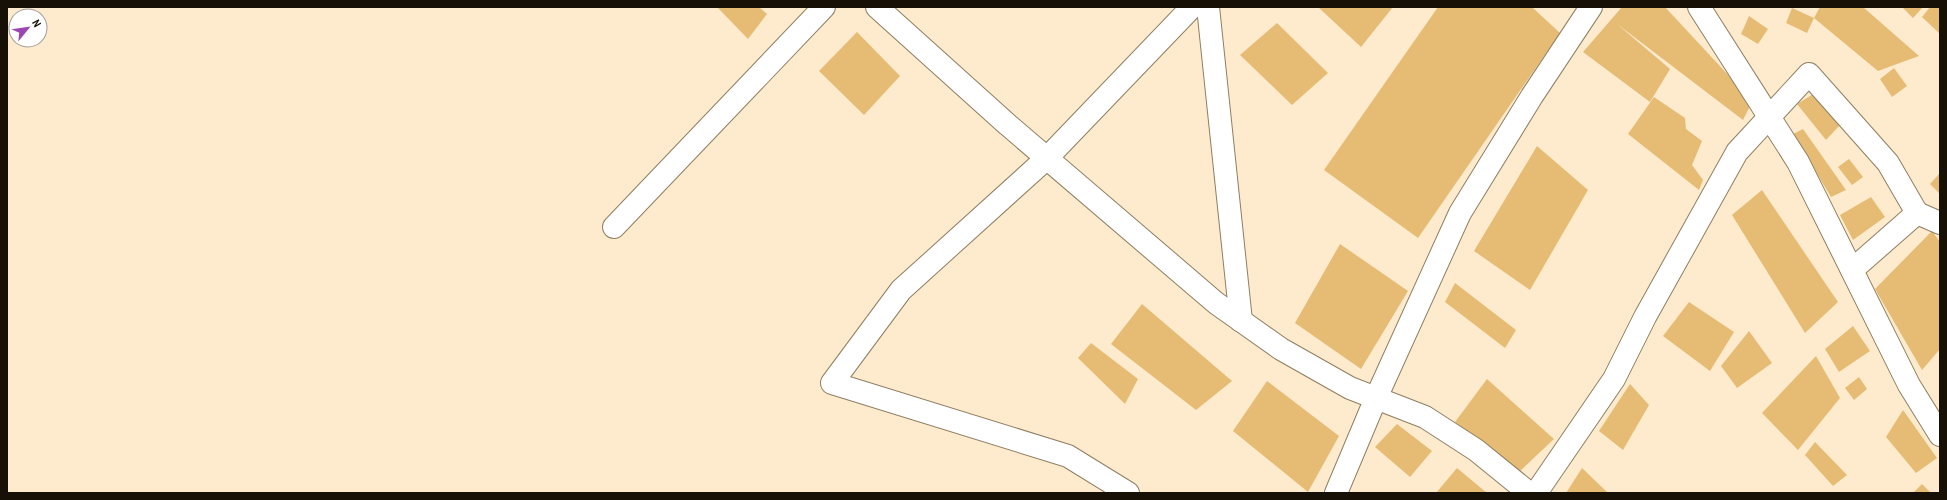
<svg xmlns="http://www.w3.org/2000/svg" width="1947" height="500" font-family="'Archivo Narrow',sans-serif">
	<rect width="100%" height="100%" fill="#feebcd"/>
	<g fill="#e6bc74">
		<polygon points="717,7 759,7 767,14 748,39"/>
		<polygon points="1318,7 1393,7 1361,47"/>
		<polygon points="1438,7 1532,7 1560,33 1418,238 1324,170"/>
		<polygon points="1622,7 1665,7 1731,78 1751,104 1743,120 1617,24 1670,69 1650,102 1583,52"/>
		<polygon points="1820,7 1863,7 1919,56 1878,71 1814,18"/>
		<polygon points="1902,7 1923,7 1913,18"/>
		<polygon points="1930,7 1940,7 1940,34 1922,17"/>
		<polygon points="1792,8 1814,18 1807,33 1786,23"/>
		<polygon points="1749,16 1768,29 1758,44 1741,34"/>
		<polygon points="1277,23 1328,73 1292,105 1240,55"/>
		<polygon points="857,32 900,76 864,115 819,71"/>
		<polygon points="1894,68 1907,86 1892,97 1880,79"/>
		<polygon points="1815,93 1841,124 1826,140 1797,104"/>
		<polygon points="1654,97 1685,118 1686,129 1702,141 1692,165 1703,180 1699,190 1628,134"/>
		<polygon points="1803,129 1846,190 1831,197 1793,134"/>
		<polygon points="1537,146 1588,190 1530,290 1474,251"/>
		<polygon points="1849,159 1863,177 1852,185 1838,167"/>
		<polygon points="1940,173 1940,194 1930,184"/>
		<polygon points="1762,190 1838,302 1805,333 1732,215"/>
		<polygon points="1871,197 1885,217 1853,240 1840,215"/>
		<polygon points="1932,231 1940,242 1940,349 1922,370 1875,289"/>
		<polygon points="1340,244 1408,291 1361,369 1295,323"/>
		<polygon points="1455,283 1516,330 1505,348 1445,302"/>
		<polygon points="1689,302 1734,332 1710,371 1663,336"/>
		<polygon points="1142,304 1232,381 1196,410 1111,344"/>
		<polygon points="1853,326 1870,351 1839,372 1825,349"/>
		<polygon points="1749,331 1772,363 1737,388 1721,366"/>
		<polygon points="1091,343 1138,379 1125,404 1078,358"/>
		<polygon points="1816,356 1840,398 1798,450 1762,413"/>
		<polygon points="1859,377 1867,389 1854,400 1845,388"/>
		<polygon points="1487,379 1554,439 1519,472 1455,422"/>
		<polygon points="1267,381 1339,436 1308,492 1233,431"/>
		<polygon points="1630,384 1649,405 1623,450 1599,431"/>
		<polygon points="1903,410 1937,458 1916,473 1886,437"/>
		<polygon points="1397,424 1432,451 1410,477 1375,447"/>
		<polygon points="1815,442 1847,475 1833,486 1805,455"/>
		<polygon points="1457,468 1487,493 1436,493"/>
		<polygon points="1582,468 1608,493 1566,493"/>
		<polygon points="1922,484 1931,493 1913,493"/>
	</g>
	<g fill="none" stroke-linecap="round" stroke-linejoin="round">
		<g stroke="#8e7e62" stroke-width="24">
			<g id="minor">
				<polyline points="877,7 1008,125 1216,303 1281,349 1350,388 1425,417 1476,450 1529,493"/>
				<polyline points="1208,7 1241,321"/>
				<polyline points="1699,7 1798,162 1909,385 1940,435"/>
				<polyline points="614,227 824,7"/>
				<polyline points="1852,270 1917,213 1940,223"/>
				<polyline points="1128,493 1068,456 832,383 901,290 1047,158 1192,7"/>
				<polyline points="1336,493 1376,398 1460,213 1532,96 1591,7"/>
				<polyline points="1536,493 1614,379 1645,317 1737,152 1809,74 1888,163 1917,213"/>
			</g>
		</g>
		<use href="#minor" stroke="#fff" stroke-width="22"/>
	</g>
	<rect width="1947" height="500" fill="none" stroke="#161006" stroke-width="16"/>
	<g transform="translate(28 28) rotate(61)"><circle r="19" fill="#ffffff" stroke="#a29f9b"/>
	<path d="M0-3L7 15L0 10L-7 15Z" fill="#9b46b3"/>
	<text y="-6" font-size="11" font-weight="bold" text-anchor="middle" fill="#161006">N</text>
	</g>
</svg>
